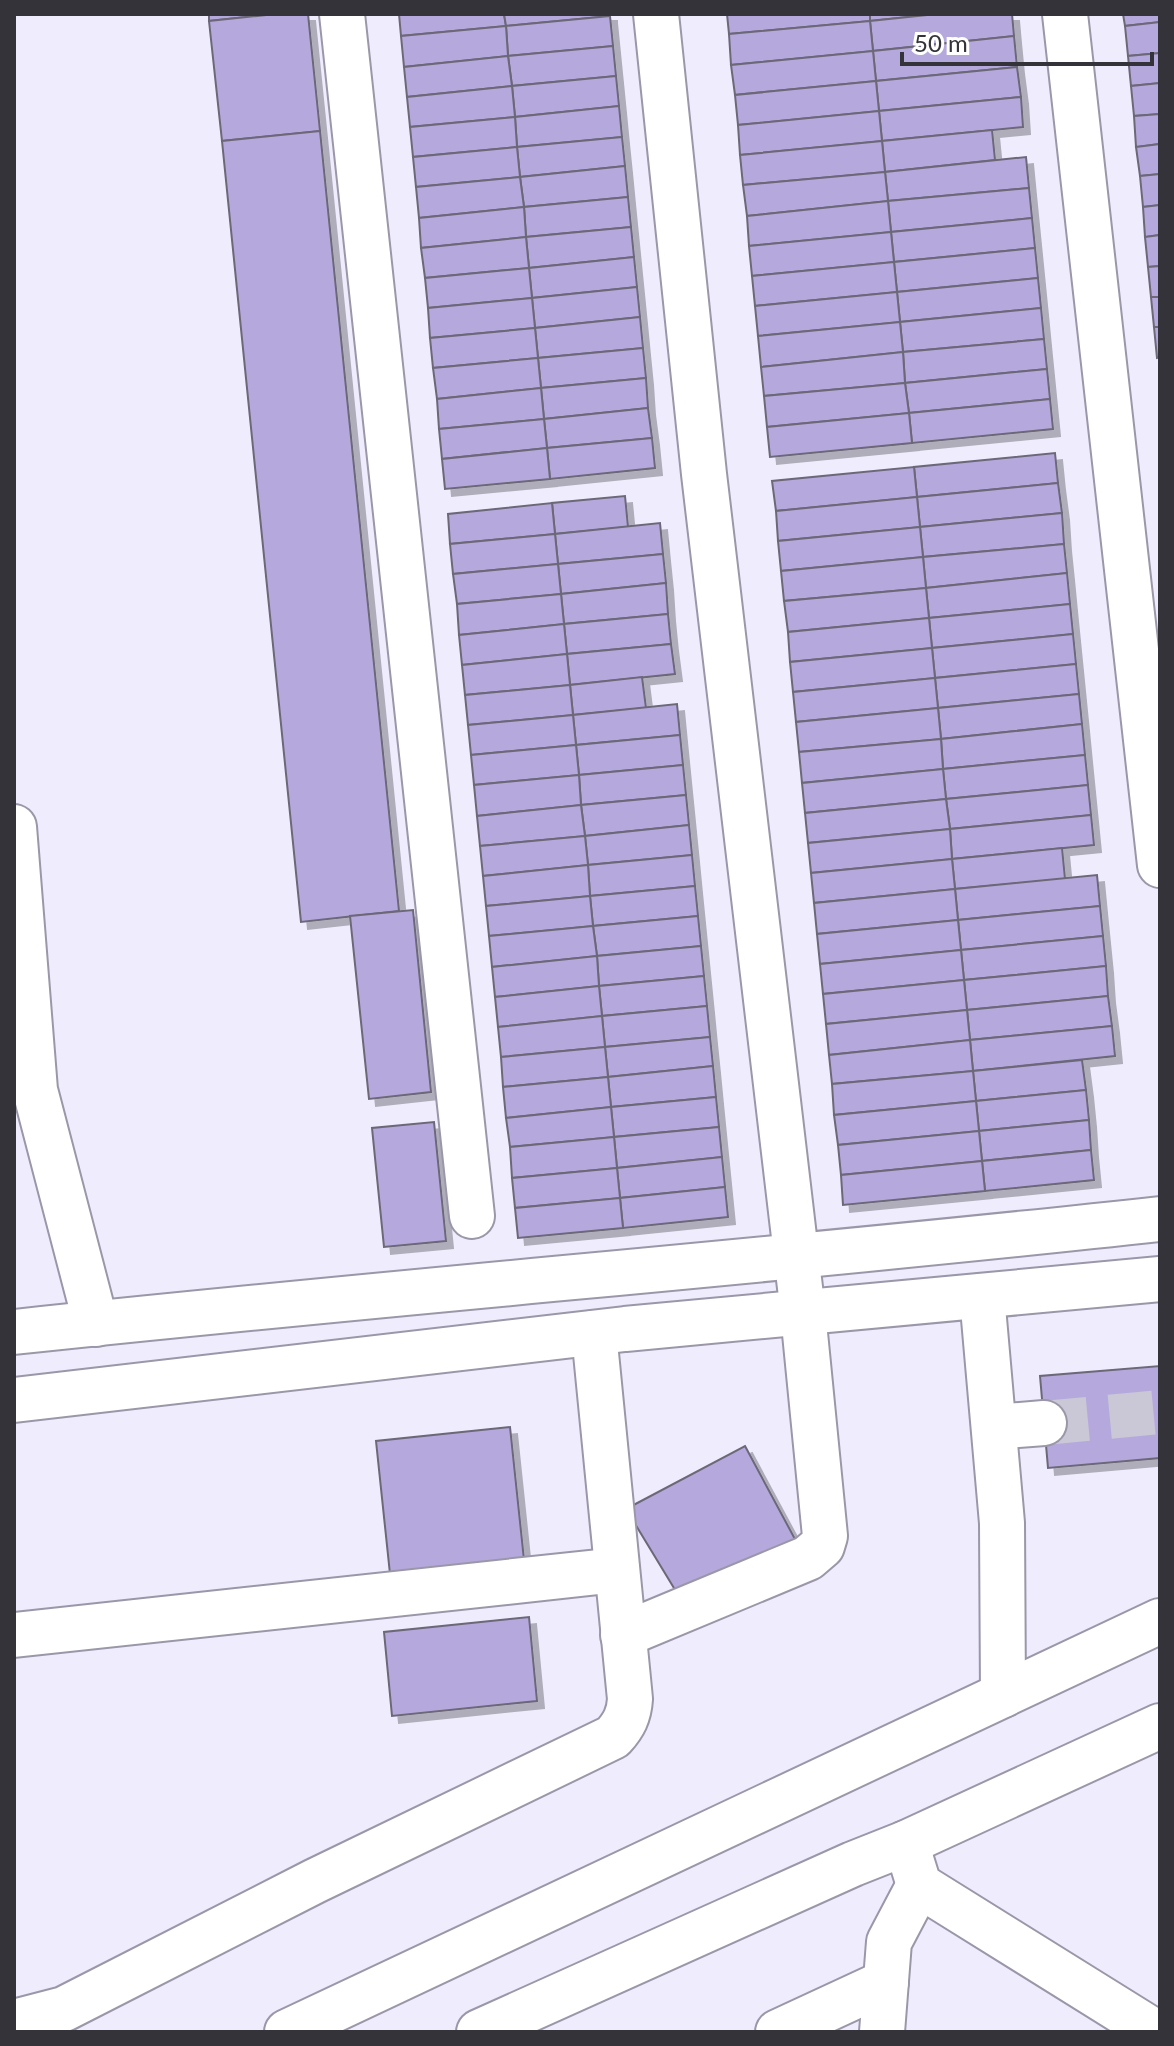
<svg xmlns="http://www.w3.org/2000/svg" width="1174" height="2046" font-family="Lato,sans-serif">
	<defs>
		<filter id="shadow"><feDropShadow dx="7" dy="7" stdDeviation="0" flood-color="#0004"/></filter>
	</defs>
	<rect width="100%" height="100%" fill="#efecfe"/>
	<g fill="#b5a8dd" stroke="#6c6878" stroke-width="2" filter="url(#shadow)">
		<polygon points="209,14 276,14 209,21"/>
		<polygon points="276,14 308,14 320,131 222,141 209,21"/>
		<polygon points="399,14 504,14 506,26 401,36"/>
		<polygon points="504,14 610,14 610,16 506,26"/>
		<polygon points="727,14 870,14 870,21 729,34"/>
		<polygon points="870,14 937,14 870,21"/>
		<polygon points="937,14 1012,14 1014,36 873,51 870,21"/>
		<polygon points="1123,14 1160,14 1160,22 1125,26"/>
		<polygon points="610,16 613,46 508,56 506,26"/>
		<polygon points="870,21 873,51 731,65 729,34"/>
		<polygon points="1160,22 1160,53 1128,56 1125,26"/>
		<polygon points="506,26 508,56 404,67 401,36"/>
		<polygon points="1014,36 1017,67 876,81 873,51"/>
		<polygon points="613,46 616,76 512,86 508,56"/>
		<polygon points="873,51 876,81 735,95 731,65"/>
		<polygon points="1160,53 1160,83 1131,86 1128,56"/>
		<polygon points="508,56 512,86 407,97 404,67"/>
		<polygon points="1017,67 1021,97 879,111 876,81"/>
		<polygon points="616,76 619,106 515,117 512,86"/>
		<polygon points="876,81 879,111 738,125 735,95"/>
		<polygon points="1160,83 1160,114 1134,116 1131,86"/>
		<polygon points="512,86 515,117 410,127 407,97"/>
		<polygon points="1021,97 1023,127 882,141 879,111"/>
		<polygon points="619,106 622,137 517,147 515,117"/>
		<polygon points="879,111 882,141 740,155 738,125"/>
		<polygon points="1160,114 1160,144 1136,147 1134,116"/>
		<polygon points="515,117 517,147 413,157 410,127"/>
		<polygon points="992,130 995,160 885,172 882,141"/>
		<polygon points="320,131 399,911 301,922 222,141"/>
		<polygon points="622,137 625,166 520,177 517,147"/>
		<polygon points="882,141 885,172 743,185 740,155"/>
		<polygon points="1160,144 1160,174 1140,176 1136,147"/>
		<polygon points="517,147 520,177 416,187 413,157"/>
		<polygon points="1026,157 1029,188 888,201 885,172"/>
		<polygon points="625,166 628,197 524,207 520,177"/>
		<polygon points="885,172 888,201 747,216 743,185"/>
		<polygon points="1160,174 1160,205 1143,207 1140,176"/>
		<polygon points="520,177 524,207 419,218 416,187"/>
		<polygon points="1029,188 1032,218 891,232 888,201"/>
		<polygon points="628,197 631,227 526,237 524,207"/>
		<polygon points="888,201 891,232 749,246 747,216"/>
		<polygon points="1160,205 1160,235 1145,237 1143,207"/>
		<polygon points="524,207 526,237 421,248 419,218"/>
		<polygon points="1032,218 1035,248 894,262 891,232"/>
		<polygon points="631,227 634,257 529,268 526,237"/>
		<polygon points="891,232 894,262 752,276 749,246"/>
		<polygon points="1160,235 1160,266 1148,267 1145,237"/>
		<polygon points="526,237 529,268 425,278 421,248"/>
		<polygon points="1035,248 1038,278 897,292 894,262"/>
		<polygon points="634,257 637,287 532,298 529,268"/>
		<polygon points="894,262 897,292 755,306 752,276"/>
		<polygon points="1160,266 1160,297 1151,297 1148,267"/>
		<polygon points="529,268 532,298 428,308 425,278"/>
		<polygon points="1038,278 1041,308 900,322 897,292"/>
		<polygon points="637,287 640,317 535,328 532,298"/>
		<polygon points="897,292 900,322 758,336 755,306"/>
		<polygon points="1151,297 1160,297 1160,327 1154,327"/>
		<polygon points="532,298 535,328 430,338 428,308"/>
		<polygon points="1041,308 1044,339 903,352 900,322"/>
		<polygon points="640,317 643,348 538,358 535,328"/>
		<polygon points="900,322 903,352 761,367 758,336"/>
		<polygon points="1154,327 1160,327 1160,357 1157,358"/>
		<polygon points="535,328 538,358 433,368 430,338"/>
		<polygon points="1044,339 1047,369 905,383 903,352"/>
		<polygon points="643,348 646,378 541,388 538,358"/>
		<polygon points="903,352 905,383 764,396 761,367"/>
		<polygon points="538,358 541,388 437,399 433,368"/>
		<polygon points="1047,369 1050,399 909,413 905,383"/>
		<polygon points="646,378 648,408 544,419 541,388"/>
		<polygon points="905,383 909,413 767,427 764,396"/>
		<polygon points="541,388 544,419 439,429 437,399"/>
		<polygon points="1050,399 1053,429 912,443 909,413"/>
		<polygon points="648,408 652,438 547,448 544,419"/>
		<polygon points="909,413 912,443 770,457 767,427"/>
		<polygon points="544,419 547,448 442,459 439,429"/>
		<polygon points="652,438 655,468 550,479 547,448"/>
		<polygon points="547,448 550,479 445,489 442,459"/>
		<polygon points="1055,453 1058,483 917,497 914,467"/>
		<polygon points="914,467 917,497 776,511 772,481"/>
		<polygon points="1058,483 1062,513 920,527 917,497"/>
		<polygon points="625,496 628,527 555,534 552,503"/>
		<polygon points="917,497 920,527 778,541 776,511"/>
		<polygon points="552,503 555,534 450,544 448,514"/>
		<polygon points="1062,513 1064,544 923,557 920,527"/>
		<polygon points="660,523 663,554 558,564 555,534"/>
		<polygon points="920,527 923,557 781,571 778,541"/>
		<polygon points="555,534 558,564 453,574 450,544"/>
		<polygon points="1064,544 1067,573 926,588 923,557"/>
		<polygon points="663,554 666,583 561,594 558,564"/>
		<polygon points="923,557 926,588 784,601 781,571"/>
		<polygon points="558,564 561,594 457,604 453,574"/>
		<polygon points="1067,573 1070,604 929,618 926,588"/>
		<polygon points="666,583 668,614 564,624 561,594"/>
		<polygon points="926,588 929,618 788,632 784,601"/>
		<polygon points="561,594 564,624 459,635 457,604"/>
		<polygon points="1070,604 1073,634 932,648 929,618"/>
		<polygon points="668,614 671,644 567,654 564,624"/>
		<polygon points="929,618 932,648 790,662 788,632"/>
		<polygon points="564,624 567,654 462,665 459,635"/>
		<polygon points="1073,634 1076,664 935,678 932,648"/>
		<polygon points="671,644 675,674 570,685 567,654"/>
		<polygon points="932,648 935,678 793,692 790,662"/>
		<polygon points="567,654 570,685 465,695 462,665"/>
		<polygon points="1076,664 1079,694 938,708 935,678"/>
		<polygon points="642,677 646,708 573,715 570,685"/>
		<polygon points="935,678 938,708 796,722 793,692"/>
		<polygon points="570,685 573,715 468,725 465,695"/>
		<polygon points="1079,694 1082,724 941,739 938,708"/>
		<polygon points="677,704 680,735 576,745 573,715"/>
		<polygon points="938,708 941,739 799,752 796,722"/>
		<polygon points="573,715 576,745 471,755 468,725"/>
		<polygon points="1082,724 1085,755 943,769 941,739"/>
		<polygon points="680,735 683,765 579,775 576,745"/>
		<polygon points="941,739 943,769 802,783 799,752"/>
		<polygon points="576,745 579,775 474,785 471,755"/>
		<polygon points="1085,755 1088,785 946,799 943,769"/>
		<polygon points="683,765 686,795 581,805 579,775"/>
		<polygon points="943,769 946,799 805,813 802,783"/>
		<polygon points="579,775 581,805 477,816 474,785"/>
		<polygon points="1088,785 1091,815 950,829 946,799"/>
		<polygon points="686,795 689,825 585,836 581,805"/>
		<polygon points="946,799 950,829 808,843 805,813"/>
		<polygon points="581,805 585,836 480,846 477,816"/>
		<polygon points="1091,815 1094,845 952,859 950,829"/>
		<polygon points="689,825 692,855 588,865 585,836"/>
		<polygon points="950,829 952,859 811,873 808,843"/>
		<polygon points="585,836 588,865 483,876 480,846"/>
		<polygon points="1062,848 1065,879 955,889 952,859"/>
		<polygon points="692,855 695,886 590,896 588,865"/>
		<polygon points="952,859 955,889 814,903 811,873"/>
		<polygon points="588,865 590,896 486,906 483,876"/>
		<polygon points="1097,875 1100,906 958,920 955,889"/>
		<polygon points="695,886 698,916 593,926 590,896"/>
		<polygon points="955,889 958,920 817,934 814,903"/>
		<polygon points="590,896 593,926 489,936 486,906"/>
		<polygon points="1100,906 1103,936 961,950 958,920"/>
		<polygon points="413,910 431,1092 369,1099 350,916"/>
		<polygon points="698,916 701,946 597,956 593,926"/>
		<polygon points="958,920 961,950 820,964 817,934"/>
		<polygon points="593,926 597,956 492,967 489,936"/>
		<polygon points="1103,936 1106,966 964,980 961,950"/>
		<polygon points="701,946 704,976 599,986 597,956"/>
		<polygon points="961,950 964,980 823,994 820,964"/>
		<polygon points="597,956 599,986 495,997 492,967"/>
		<polygon points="1106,966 1108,996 967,1010 964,980"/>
		<polygon points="704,976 707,1006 602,1016 599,986"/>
		<polygon points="964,980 967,1010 826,1024 823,994"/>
		<polygon points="599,986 602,1016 498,1027 495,997"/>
		<polygon points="1108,996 1112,1026 970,1040 967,1010"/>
		<polygon points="707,1006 710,1037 605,1047 602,1016"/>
		<polygon points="967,1010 970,1040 829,1055 826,1024"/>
		<polygon points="602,1016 605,1047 501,1057 498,1027"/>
		<polygon points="1112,1026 1115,1056 973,1071 970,1040"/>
		<polygon points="710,1037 713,1066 608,1077 605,1047"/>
		<polygon points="970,1040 973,1071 832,1084 829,1055"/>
		<polygon points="605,1047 608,1077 503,1087 501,1057"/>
		<polygon points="1082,1060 1086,1090 976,1101 973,1071"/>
		<polygon points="713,1066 716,1097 611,1107 608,1077"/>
		<polygon points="973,1071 976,1101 834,1115 832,1084"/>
		<polygon points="608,1077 611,1107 506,1118 503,1087"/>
		<polygon points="1086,1090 1089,1120 979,1131 976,1101"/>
		<polygon points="716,1097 719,1127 614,1137 611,1107"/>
		<polygon points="976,1101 979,1131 838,1145 834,1115"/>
		<polygon points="611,1107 614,1137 510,1147 506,1118"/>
		<polygon points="1089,1120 1091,1150 982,1161 979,1131"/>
		<polygon points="434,1122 446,1241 384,1247 372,1128"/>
		<polygon points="719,1127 722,1157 617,1168 614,1137"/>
		<polygon points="979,1131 982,1161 841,1175 838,1145"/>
		<polygon points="614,1137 617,1168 512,1178 510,1147"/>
		<polygon points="1091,1150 1094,1180 985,1191 982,1161"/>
		<polygon points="722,1157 725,1187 620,1198 617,1168"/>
		<polygon points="982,1161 985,1191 843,1205 841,1175"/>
		<polygon points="617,1168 620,1198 515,1208 512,1178"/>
		<polygon points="725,1187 728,1217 623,1228 620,1198"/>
		<polygon points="620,1198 623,1228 518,1238 515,1208"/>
		<polygon points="1160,1366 1160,1458 1048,1468 1040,1376"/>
		<polygon points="510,1427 524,1560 390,1574 376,1441"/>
		<polygon points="745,1446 796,1541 680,1598 626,1509"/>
		<polygon points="529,1617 537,1701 392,1716 384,1632"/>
	</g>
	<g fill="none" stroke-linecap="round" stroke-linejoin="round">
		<polyline stroke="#cac7d7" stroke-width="44" stroke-dasharray="44 22" stroke-linecap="butt" points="1044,1423 1160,1412"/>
		<g stroke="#9b97a8" stroke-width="48">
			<g id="minor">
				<polyline points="342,14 472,1216"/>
				<polyline points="1065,14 1160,865"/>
				<polyline points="14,827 35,1090 96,1324"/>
				<polyline points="982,1296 1002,1523 1003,1695"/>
				<path d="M14,1332C396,1291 778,1261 1160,1219"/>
				<polyline points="14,1400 625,1329 1160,1279"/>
				<polyline points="994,1427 1044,1423"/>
				<polyline points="14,1635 617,1570"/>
				<polyline points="623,1635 808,1558 822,1546 825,1536 803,1313 704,474 656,14"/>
				<polyline points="906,1843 919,1885 1155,2032"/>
				<path d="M14,2022L64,2009L315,1881L613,1737C624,1725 629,1715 630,1699L594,1333"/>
				<polyline points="778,2032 886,1982"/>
				<polyline points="882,2032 889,1942 919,1885"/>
			</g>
		</g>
		<g stroke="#9b97a8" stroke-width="48">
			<g id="major">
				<polyline points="287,2032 1160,1621"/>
				<polyline points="479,2032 853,1864 906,1843 1160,1726"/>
			</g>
		</g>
		<use href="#minor" stroke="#fff" stroke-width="44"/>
		<use href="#major" stroke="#fff" stroke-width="44"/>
	</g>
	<rect width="1174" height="2046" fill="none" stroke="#35333a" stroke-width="32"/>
	<path d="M902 52v12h250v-12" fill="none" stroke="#35333a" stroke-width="4"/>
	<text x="914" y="52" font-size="24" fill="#35333a" stroke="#ffffff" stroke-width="6" paint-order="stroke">50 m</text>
</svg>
